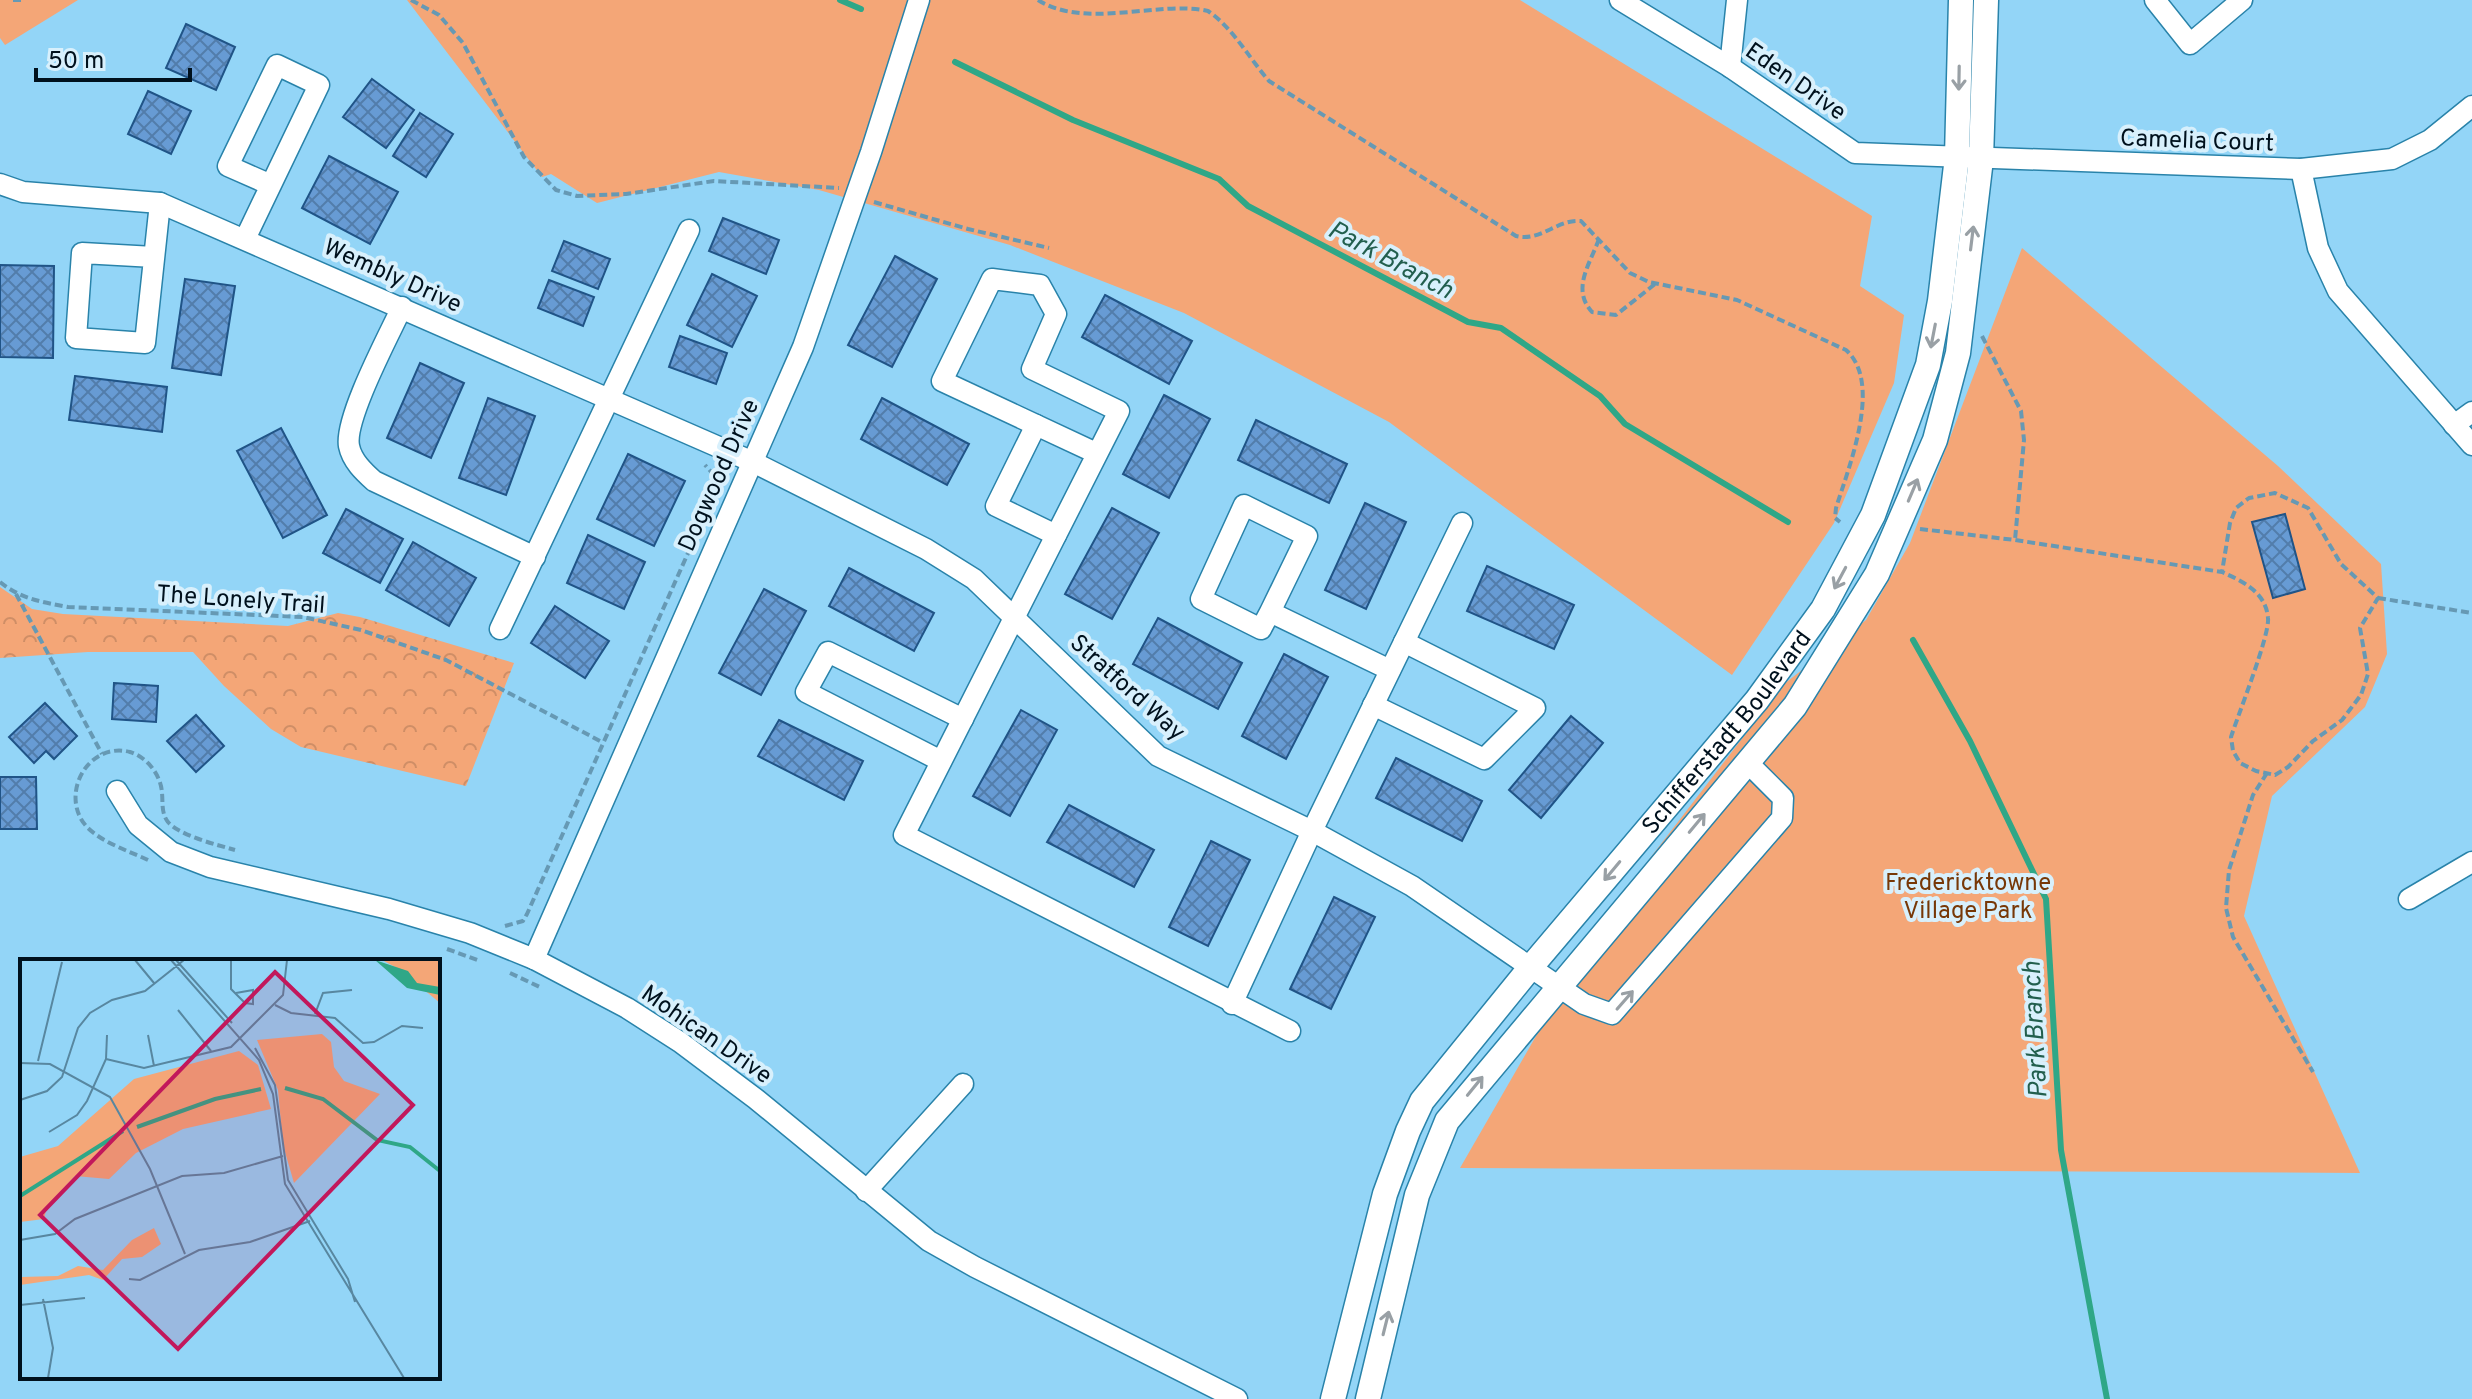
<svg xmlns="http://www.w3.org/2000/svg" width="2472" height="1399" font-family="Overpass,sans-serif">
	<defs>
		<pattern id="forest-crowns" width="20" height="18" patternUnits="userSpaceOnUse" patternTransform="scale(2)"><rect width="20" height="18" fill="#f4a677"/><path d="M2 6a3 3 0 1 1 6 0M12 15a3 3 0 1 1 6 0" fill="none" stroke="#cf8e66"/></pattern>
		<pattern id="building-cross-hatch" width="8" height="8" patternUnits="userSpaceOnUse" patternTransform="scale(2)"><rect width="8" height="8" fill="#679bd4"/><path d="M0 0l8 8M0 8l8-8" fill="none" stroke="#527dab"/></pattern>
	</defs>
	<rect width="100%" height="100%" fill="#93d5f7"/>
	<polygon fill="url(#forest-crowns)" points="0,587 32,609 63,614 288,626 338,613 360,617 514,663 466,786 301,747 271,729 224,686 193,652 88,652 0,658"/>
	<g fill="#f4a677">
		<polygon points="0,0 78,0 5,45 0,38"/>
		<polygon points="407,0 1520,0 1872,216 1860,286 1904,315 1894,383 1834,523 1732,675 1389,422 1184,313 1010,245 819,190 719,172 597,203 551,174 542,177"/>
		<polygon points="2022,248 2278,466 2381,564 2387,654 2365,707 2272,796 2244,916 2360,1173 1460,1168 1604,918 1784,684 1866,620 1910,543"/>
	</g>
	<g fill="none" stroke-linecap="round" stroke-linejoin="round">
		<g stroke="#2fa787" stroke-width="6">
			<polyline points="840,0 861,9"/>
			<polyline points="955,62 1073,120 1219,179 1248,206 1468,322 1501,328 1600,396 1625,424 1788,522"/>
			<polyline points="1913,640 1970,741 2046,899 2061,1150 2107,1399"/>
		</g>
	</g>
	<g fill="url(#building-cross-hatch)" stroke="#205487" stroke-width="2">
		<polygon points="186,24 235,47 216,90 166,68"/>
		<polygon points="372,79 414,110 386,148 343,117"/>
		<polygon points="148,91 191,111 171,154 128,134"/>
		<polygon points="420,113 453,134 426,177 393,156"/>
		<polygon points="329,156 398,192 370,244 302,208"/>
		<polygon points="723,218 779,240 766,274 709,251"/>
		<polygon points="564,241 610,259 598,289 552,271"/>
		<polygon points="895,256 937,279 892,367 848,345"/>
		<polygon points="0,265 54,266 53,358 0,357"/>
		<polygon points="712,274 757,296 732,347 687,325"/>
		<polygon points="185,279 235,286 221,375 172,368"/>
		<polygon points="549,280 594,297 583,326 538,308"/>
		<polygon points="1105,295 1192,341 1169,384 1082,337"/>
		<polygon points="680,336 727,353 716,384 669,367"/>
		<polygon points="420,363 464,383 431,458 387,438"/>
		<polygon points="75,376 167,387 162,432 69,420"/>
		<polygon points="1164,395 1210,419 1169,498 1123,474"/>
		<polygon points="488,398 535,416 506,495 459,478"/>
		<polygon points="882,398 969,444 947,485 861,439"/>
		<polygon points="1256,420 1347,464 1329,503 1238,460"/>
		<polygon points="281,428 327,515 283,538 237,451"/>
		<polygon points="628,454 685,481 654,546 597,519"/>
		<polygon points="1365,503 1406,522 1366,609 1325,590"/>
		<polygon points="1112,508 1159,533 1112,619 1065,594"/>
		<polygon points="346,509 403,539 380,583 323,553"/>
		<polygon points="2285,514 2305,589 2273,598 2252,522"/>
		<polygon points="588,535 645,562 624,609 567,583"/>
		<polygon points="413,542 476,578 449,626 386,590"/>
		<polygon points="1487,566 1574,605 1554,649 1467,611"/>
		<polygon points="849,568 934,613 914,651 829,606"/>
		<polygon points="764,589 806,611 761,695 719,673"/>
		<polygon points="555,606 609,641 585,678 531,643"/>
		<polygon points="1158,618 1242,663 1218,709 1133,664"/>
		<polygon points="1284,654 1328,677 1286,759 1242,736"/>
		<polygon points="114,683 158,686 156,722 112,719"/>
		<polygon points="45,703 77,736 54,759 46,751 34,763 9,737"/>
		<polygon points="1021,710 1057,730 1010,816 973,796"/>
		<polygon points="196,715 224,746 196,772 167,741"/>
		<polygon points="1571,716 1603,743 1541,818 1509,790"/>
		<polygon points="779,720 863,761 844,800 758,756"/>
		<polygon points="1396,758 1482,801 1462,841 1376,798"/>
		<polygon points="0,777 36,777 37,829 0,829"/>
		<polygon points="1069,805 1154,850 1134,887 1047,842"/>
		<polygon points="1211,841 1250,860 1208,946 1169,927"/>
		<polygon points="1334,897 1375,917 1331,1009 1290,989"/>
	</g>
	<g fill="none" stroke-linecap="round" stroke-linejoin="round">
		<g stroke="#2983aa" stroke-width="23">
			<g id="minor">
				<polyline points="1620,0 1730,67 1855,153 2301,169 2392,159 2430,140 2472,106"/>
				<polyline points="2155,0 2190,44 2242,0"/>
				<polyline points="1730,67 1737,0"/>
				<polyline points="2301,169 2318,248 2338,291 2472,445"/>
				<polyline points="0,184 23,192 160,203 753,462 926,549 974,579 1158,756 1312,831 1412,886 1584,1004 1612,1014 1782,818 1783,798 1748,763"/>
				<polyline points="245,239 319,85 277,65 228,166 271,185"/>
				<polyline points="154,257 82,253 76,338 145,343 160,203"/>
				<path d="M402,307C389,335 344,419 349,446C352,461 364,472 374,481L535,557"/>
				<polyline points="1036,425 996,506 1056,535"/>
				<polyline points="2454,425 2472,412"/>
				<polyline points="1096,453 942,381 992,279 1040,285 1056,314 1032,369 1119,411 904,835 1290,1031"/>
				<polyline points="1270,612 1307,536 1244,505 1201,599 1261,629 1270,612 1390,670"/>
				<polyline points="500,629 689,230"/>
				<polyline points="1373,705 1484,759 1535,708 1404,642"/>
				<polyline points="941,761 806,692 828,652 963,719"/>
				<polyline points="117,791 138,825 171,852 210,867 389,909 470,933 534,959 627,1008 680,1042 756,1099 929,1241 975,1267 1237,1399"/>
				<polyline points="2409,899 2472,862"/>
				<polyline points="534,959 803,347 871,152 919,0"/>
				<polyline points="1232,1004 1312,831 1462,523"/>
				<polyline points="866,1191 963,1084"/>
			</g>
		</g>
		<g stroke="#2983aa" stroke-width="27">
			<g id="major">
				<path id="s1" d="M1333,1399L1385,1194L1408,1131L1422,1101L1530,968L1757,700L1823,609L1873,515L1928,365L1940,301L1957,157L1961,0"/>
				<polyline points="1368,1399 1417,1195 1447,1121 1795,706 1877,574 1935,440 1958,353 1981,159 1986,0"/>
			</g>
		</g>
		<g stroke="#6699b4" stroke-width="4" stroke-dasharray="8 4" stroke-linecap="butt">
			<polyline points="13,0 22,0"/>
			<polyline points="411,0 439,15 463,43 524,157 556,190 577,196 626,194 714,181 839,188"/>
			<path d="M1038,0C1085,30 1159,0 1208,11C1233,28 1249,58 1269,81L1516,236C1541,242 1557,219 1581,221L1630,273L1649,282L1737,300L1846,350C1883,383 1849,466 1836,508L1835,518L1840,522"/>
			<polyline points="874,202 968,229 1049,248"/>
			<path d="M1599,239C1590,264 1571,289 1592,312L1616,315L1655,284"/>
			<polyline points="1982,336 2021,411 2024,440 2015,540"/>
			<path d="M1920,529L2015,540L2222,572C2242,581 2266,592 2268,618C2270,635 2238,715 2231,737L2233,751L2240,763L2256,771L2275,775L2288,767L2313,741L2342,720L2361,695L2368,674L2360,628L2378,598L2341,564L2308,508L2275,493L2249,498L2236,508L2230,523L2222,572"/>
			<path d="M0,582C21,599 42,602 68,607L303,617L361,630L446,660L602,742"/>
			<polyline points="16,594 102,754"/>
			<polyline points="2378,598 2472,613"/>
			<polyline points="2267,773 2253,795 2229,870 2226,908 2233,937 2313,1072"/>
			<path d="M148,860C127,850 93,840 81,819C63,786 92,742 130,752C147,757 161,775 162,793C163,803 161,813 168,822C180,836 218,845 235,850"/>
			<polyline points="505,926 523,921 527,914 709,506 714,475 705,465"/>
			<polyline points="447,949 480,961"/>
			<polyline points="510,973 542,988"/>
		</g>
		<use href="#minor" stroke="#fff" stroke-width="20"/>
		<use href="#major" stroke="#fff" stroke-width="24"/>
	</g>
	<defs><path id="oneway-shaft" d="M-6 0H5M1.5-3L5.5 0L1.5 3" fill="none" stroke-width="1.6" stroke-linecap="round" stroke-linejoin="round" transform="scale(2)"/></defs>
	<g stroke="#99a0a5">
		<use href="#oneway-shaft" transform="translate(1959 78) rotate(91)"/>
		<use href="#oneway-shaft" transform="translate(1972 238) rotate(-83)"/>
		<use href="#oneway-shaft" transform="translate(1933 336) rotate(101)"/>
		<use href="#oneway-shaft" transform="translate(1913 490) rotate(-67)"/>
		<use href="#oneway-shaft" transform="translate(1840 578) rotate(118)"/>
		<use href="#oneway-shaft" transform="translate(1697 823) rotate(-50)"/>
		<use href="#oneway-shaft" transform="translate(1612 871) rotate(130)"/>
		<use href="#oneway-shaft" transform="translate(1625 1000) rotate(-49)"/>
		<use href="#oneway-shaft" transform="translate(1475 1086) rotate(-51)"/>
		<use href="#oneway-shaft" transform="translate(1386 1323) rotate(-76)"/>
	</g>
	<g text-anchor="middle" stroke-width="8" stroke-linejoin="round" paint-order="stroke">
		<g font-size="24" fill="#00111d" stroke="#d8f0fc">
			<text transform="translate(1796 81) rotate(35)" y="8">Eden Drive</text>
			<text transform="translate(2197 140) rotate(2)" y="8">Camelia Court</text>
			<text transform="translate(393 275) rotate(24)" y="8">Wembly Drive</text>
			<text transform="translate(718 475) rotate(-66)" y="8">Dogwood Drive</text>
			<text transform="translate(241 599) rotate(4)" y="8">The Lonely Trail</text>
			<text transform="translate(1128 687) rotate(42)" y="8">Stratford Way</text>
			<text dy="8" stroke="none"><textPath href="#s1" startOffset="790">Schifferstadt Boulevard</textPath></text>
			<text transform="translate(707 1034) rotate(35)" y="8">Mohican Drive</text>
		</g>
		<g font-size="24" fill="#773807" stroke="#d8f0fc">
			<text x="1968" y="890">Fredericktowne<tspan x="1968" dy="28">Village Park</tspan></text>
		</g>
		<g font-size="26" font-style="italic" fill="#225f4e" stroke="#d8f0fc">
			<text transform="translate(1391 259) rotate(28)" y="9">Park Branch</text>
			<text transform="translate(2034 1030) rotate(-93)" y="9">Park Branch</text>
		</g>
	</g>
	<g transform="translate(20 959)">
		<rect width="420" height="420" fill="#93d5f7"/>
		<path d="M362,1H420V44L379,10ZM134,269L141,285L122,298L102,300L83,321L69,316L0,326L1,318L38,317L58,307L83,311L112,281Z" fill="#f4a677"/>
		<path d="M302,75L311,83L314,108L324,122L360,135L274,224L263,186L258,131L237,81ZM219,92L238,106L251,150L163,170L116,194L89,220L55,217L27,247L24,260L0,263V198L38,187L114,120Z" fill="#f4a677"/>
		<path d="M355,1L388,12L397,24L420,28V36L387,29Z" fill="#2fa787"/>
		<path fill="none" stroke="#2fa787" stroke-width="4" d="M265,129L303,140L357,181L390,188L420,212M117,168L195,140L241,130M0,237L103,172"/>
		<path fill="none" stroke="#5887a0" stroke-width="2" d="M115,1L134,24M151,1L239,101L253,135L265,225L384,419M156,1L212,64M211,1V30L225,44L233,45V31L216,34M255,46L271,54L315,59L343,84L354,83L382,67L403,69M158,51L191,92M295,55L303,34L332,31M128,76L134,107M235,89L255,126L268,221L328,320L335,343M86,100L124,109L211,88L263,36L267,1M18,102L42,3M0,104L30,105L90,138L130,210L165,295M0,141L27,132L42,118L58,69L70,54L92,41L125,32L164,1M29,173L57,156L67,142L86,100L87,76M0,281L35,275L55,260L162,217L204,214L263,197M109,320L120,321L179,291L230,283L290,262M23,340L33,389L28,419M0,346L65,339"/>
		<path fill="#c2185b" fill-opacity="0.15" stroke="#c2185b" stroke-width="4" d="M255,13L393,146L158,390L20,256Z"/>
		<rect width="420" height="420" fill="none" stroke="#00111d" stroke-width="4"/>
	</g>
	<path d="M36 68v12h154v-12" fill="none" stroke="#00111d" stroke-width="4"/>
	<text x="48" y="68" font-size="24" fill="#00111d" stroke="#d8f0fc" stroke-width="6" paint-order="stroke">50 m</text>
</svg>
